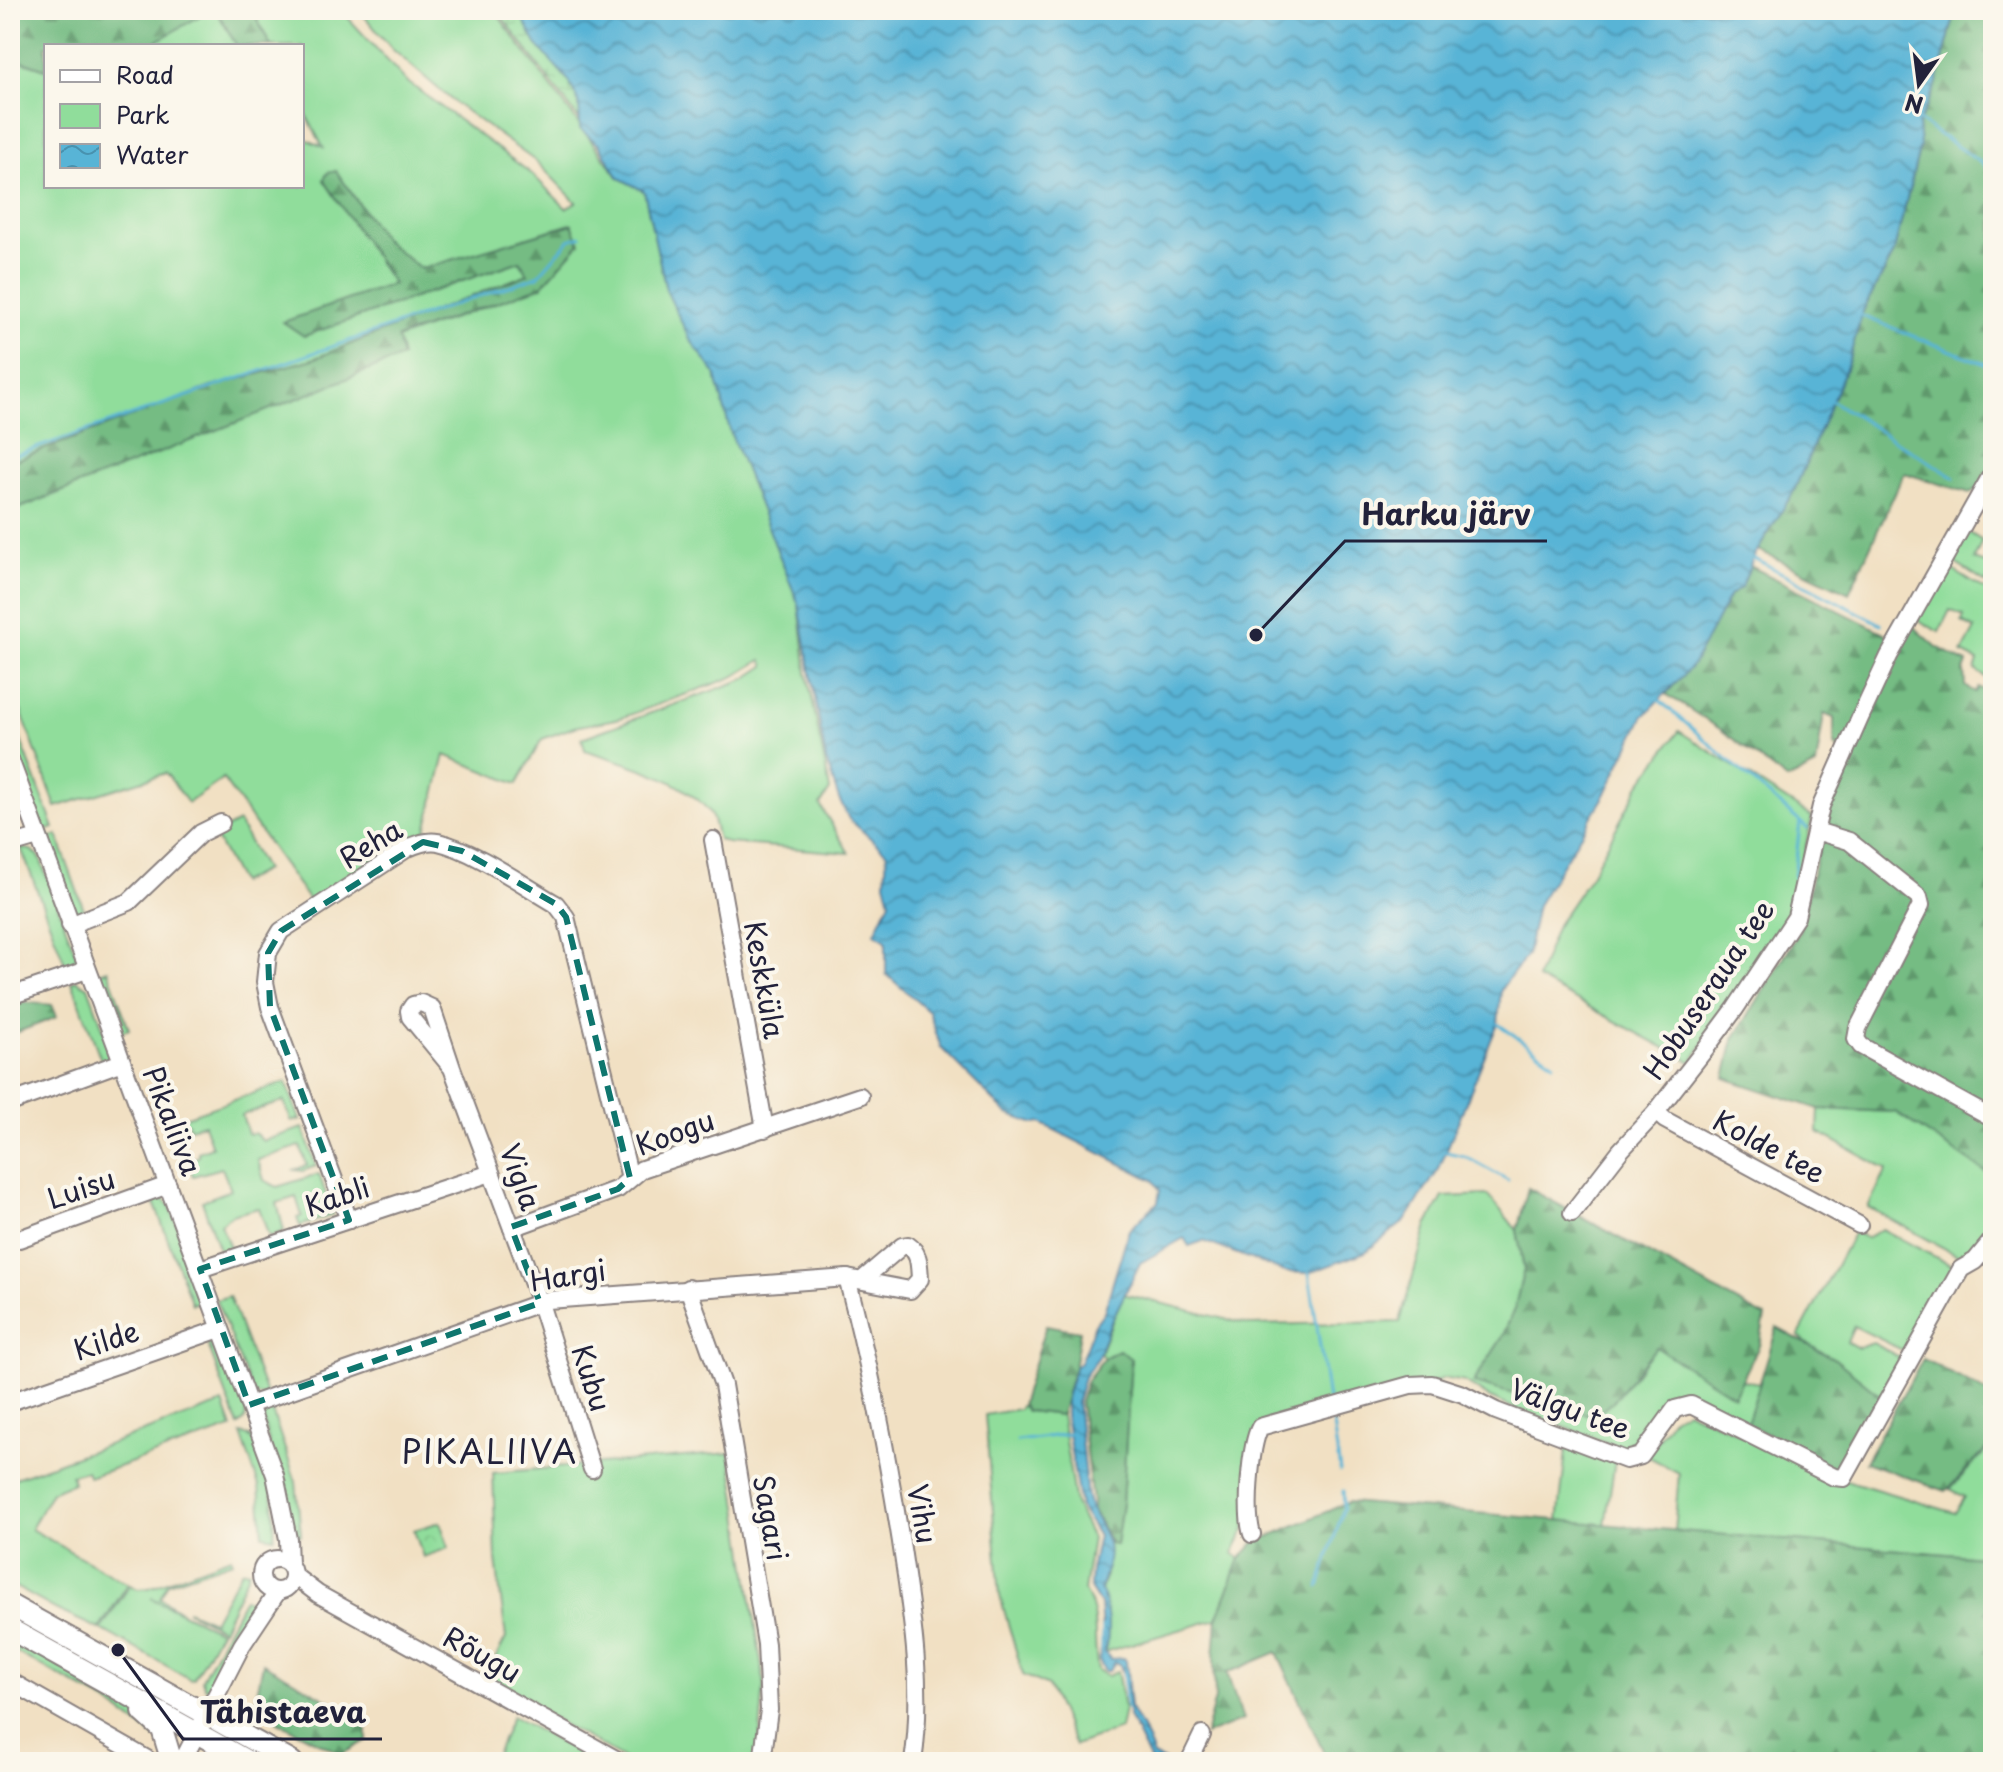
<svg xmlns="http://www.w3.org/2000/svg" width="2003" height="1772" font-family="'Playpen Sans',sans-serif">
	<defs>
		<pattern id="forest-firs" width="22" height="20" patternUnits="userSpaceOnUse" patternTransform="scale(2)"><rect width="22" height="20" fill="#74bc83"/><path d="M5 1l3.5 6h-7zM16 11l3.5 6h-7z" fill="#5f986c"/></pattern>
		<pattern id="wetland-marsh" width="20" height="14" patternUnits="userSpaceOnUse" patternTransform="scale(2)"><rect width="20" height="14" fill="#90dd9b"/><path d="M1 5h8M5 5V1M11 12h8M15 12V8" fill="none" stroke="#7cbd86"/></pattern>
		<pattern id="park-crowns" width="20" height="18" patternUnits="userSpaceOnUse" patternTransform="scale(2)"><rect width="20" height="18" fill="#90dd9b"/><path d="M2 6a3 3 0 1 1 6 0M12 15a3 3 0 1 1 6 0" fill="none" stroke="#7cbd86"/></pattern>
		<pattern id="water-waves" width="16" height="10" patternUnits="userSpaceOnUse" patternTransform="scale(2)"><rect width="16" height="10" fill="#58b4d6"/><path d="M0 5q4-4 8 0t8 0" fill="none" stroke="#4892af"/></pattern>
	</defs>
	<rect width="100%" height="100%" fill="#fbf7ec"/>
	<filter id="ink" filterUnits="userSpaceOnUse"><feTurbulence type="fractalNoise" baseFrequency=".0125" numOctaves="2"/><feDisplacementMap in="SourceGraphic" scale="16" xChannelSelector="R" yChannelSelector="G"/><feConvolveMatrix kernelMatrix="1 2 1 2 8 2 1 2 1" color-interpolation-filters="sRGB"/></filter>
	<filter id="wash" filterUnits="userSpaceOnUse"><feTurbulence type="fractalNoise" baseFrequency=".006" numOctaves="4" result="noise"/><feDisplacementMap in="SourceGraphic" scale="32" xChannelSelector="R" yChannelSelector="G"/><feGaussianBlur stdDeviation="1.8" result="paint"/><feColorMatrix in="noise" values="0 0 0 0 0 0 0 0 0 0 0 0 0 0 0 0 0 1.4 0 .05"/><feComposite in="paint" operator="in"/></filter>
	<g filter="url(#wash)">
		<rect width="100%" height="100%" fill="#f1e0c3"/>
		<g fill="#90dd9b" stroke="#59806b" stroke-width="2">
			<polygon points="210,10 216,10 237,46 148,46"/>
			<path d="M252,10H341L406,81L532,174L566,208L576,202L538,163L455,103L392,49L359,10H494L619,178L644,191L666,290L715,373L731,434L799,605L807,673L830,790L820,805L849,853L727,843L718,839C715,830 714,817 708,810C678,776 625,763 585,750L582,738L745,679L765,666L762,660L733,677L621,718L574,727L542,739L517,784L445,755L425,834L310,902L223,779L188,803L166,773L56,807L10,681V512L402,357L396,339L542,286L571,224L421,269L385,241L336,171L324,180L393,284L284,322L304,336L520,261L528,274L313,359L211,387L10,462V57L46,69V186H302V137L323,147L302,107V46H271Z"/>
			<polygon points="1965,530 1982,541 1974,560 1989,565 1992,570 1986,583 1952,561"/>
			<polygon points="1948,567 1993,595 1993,682 1975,670 1978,661 1962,653 1975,629 1962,622 1964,616 1950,610 1939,632 1915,618 1943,568"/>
			<polygon points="10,712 54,828 46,831 40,829 10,747"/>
			<polygon points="1679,731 1812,817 1792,915 1691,1062 1537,979 1557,925 1591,875 1639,786"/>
			<polygon points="238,822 265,870 240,883 214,835"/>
			<polygon points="57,835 86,915 74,915 45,841"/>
			<polygon points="21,848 31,850 39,856 77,957 77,968 69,974"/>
			<polygon points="108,970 129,1029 120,1032 116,1030 96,979 99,973"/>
			<polygon points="76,980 88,987 111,1050 109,1059 103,1065 72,982"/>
			<polygon points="286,1082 300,1120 291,1121 284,1101 242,1115 248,1134 255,1133 263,1141 303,1128 316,1166 303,1171 295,1170 307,1165 300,1146 258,1160 264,1180 277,1187 319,1174 329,1203 323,1206 326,1214 333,1212 333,1215 300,1226 297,1218 302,1216 296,1197 277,1203 284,1231 269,1237 259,1208 232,1215 220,1224 231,1249 220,1253 202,1201 231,1190 222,1168 193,1176 187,1160 198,1157 198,1152 212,1147 204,1124 190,1128 188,1123 176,1127 173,1121"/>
			<polygon points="1819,1109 1895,1112 1990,1174 1993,1177 1993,1211 1987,1222 1990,1227 1972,1258 1964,1259 1868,1207 1887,1170 1818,1132"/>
			<path d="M1488,1195L1517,1230L1524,1269L1515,1307L1502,1338L1474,1382L1613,1402L1656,1347L1733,1395L1742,1380L1760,1383L1747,1424C1726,1413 1688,1381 1666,1404C1655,1416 1646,1433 1637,1447L1630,1451L1525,1413L1488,1397L1465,1382L1443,1378L1438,1381L1265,1421L1245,1530L1233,1553L1240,1559L1217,1619L1104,1652C1111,1635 1108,1605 1100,1590L1106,1575L1108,1542L1116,1544L1122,1504L1131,1360L1119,1350L1104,1358L1100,1353L1123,1294L1250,1325L1400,1322L1427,1226L1443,1197Z"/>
			<polygon points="152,1197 164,1199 170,1206 205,1300 192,1304"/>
			<polygon points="1882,1229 1956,1268 1906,1352 1854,1326 1847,1342 1858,1348 1873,1343 1901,1358 1902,1364 1851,1460 1846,1457 1880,1396 1835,1359 1807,1344 1799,1335 1854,1232 1866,1238"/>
			<polygon points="229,1296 267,1397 255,1395 251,1389 216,1300"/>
			<polygon points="205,1337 220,1343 246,1411 245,1420 238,1426"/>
			<polygon points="223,1403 232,1428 89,1477 86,1471 71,1475 73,1483 51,1492 31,1529 128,1584 99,1629 57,1610 10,1584 10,1480"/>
			<polygon points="268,1405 270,1405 296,1482 301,1535 290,1536 263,1417"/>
			<path d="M1021,1405L1027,1411L1061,1415L1075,1504L1092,1538L1084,1591C1100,1614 1092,1643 1098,1670L1108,1676L1117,1671L1124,1708L1120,1729L1075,1745L1048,1686L1023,1675L1000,1596L985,1415L1018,1409Z"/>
			<polygon points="1686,1410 1849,1481 1955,1513 1965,1497 1950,1489 1993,1443 1993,1558 1674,1531 1679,1473 1647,1456 1671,1419"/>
			<path d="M241,1434C271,1437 276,1513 274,1537L263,1535L259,1486Z"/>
			<polygon points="1567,1442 1615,1461 1605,1525 1558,1522"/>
			<polygon points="730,1453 764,1682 758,1762 630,1762 488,1682 488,1672 506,1638 496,1560 493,1473"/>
			<polygon points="231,1557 233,1561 168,1583 160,1598 180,1611 151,1598 220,1631 194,1678 190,1679 101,1629 130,1585 138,1589 149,1588"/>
			<polygon points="245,1570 249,1571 248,1574 222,1629 187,1610 213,1621 241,1571"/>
			<polygon points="244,1598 252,1602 236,1632 211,1690 204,1686 202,1679"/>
			<polygon points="10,1637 136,1713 156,1738 107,1702 10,1649"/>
			<polygon points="512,1716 594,1762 493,1762"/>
		</g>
		<g fill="url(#forest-firs)" stroke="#4b6f5f" stroke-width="2">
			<polygon points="10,10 210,10 148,46 46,46 46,69 10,57"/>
			<polygon points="216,10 252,10 271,46 237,46"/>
			<polygon points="1956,10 1993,10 1993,501 1989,496 1991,483 1970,493 1904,473 1849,593 1758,550 1794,491 1847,366 1863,311 1893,255 1920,146 1918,125 1936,86"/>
			<polygon points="336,171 385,241 421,269 572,224 580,243 542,286 397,338 402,357 10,512 10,462 211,387 313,359 528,274 520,261 304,336 283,322 393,284 324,180 327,173"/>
			<polygon points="1750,566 1902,642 1912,625 1937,647 1967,663 1964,671 1965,686 1975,692 1978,687 1993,696 1993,1177 1895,1112 1819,1109 1725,1078 1734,1039 1799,932 1828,808 1850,759 1834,746 1834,718 1824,714 1816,766 1787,780 1720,729 1666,694 1692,665 1730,595 1742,587"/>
			<polygon points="22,1002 52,1005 57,1017 10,1035 10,1006"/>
			<polygon points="1528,1188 1765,1317 1759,1346 1734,1396 1656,1347 1613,1402 1594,1416 1473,1383 1502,1338 1515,1307 1524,1269 1517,1230"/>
			<polygon points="1046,1325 1080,1331 1075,1363 1061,1415 1027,1411 1021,1405"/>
			<polygon points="1777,1328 1835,1359 1881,1396 1838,1470 1747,1424"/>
			<polygon points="1119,1350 1131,1359 1122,1504 1116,1545 1111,1544 1093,1510 1080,1401 1087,1380 1104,1358"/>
			<polygon points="1923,1359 1988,1393 1993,1383 1993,1443 1946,1491 1865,1462"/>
			<polygon points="1349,1502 1993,1558 1993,1762 1328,1762 1277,1652 1227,1673 1243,1720 1205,1735 1215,1699 1214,1657 1217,1619 1240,1559 1254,1543"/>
			<polygon points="263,1663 367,1722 367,1740 342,1754 278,1722 256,1698"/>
		</g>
		<polygon fill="url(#wetland-marsh)" stroke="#59806b" stroke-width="2" points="497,10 549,10 650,188 620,174"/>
		<polygon fill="url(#park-crowns)" stroke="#59806b" stroke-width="2" points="440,1522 449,1548 423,1557 414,1530"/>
		<path fill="url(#water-waves)" stroke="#3d6b88" stroke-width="2" d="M518,10H1956L1936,86L1918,124L1920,146L1893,255L1863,311L1847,366L1794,491L1753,558L1742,587L1730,595L1692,666L1643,717L1605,795L1537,905L1527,955L1501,989L1498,1023L1439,1169L1405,1221L1365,1252L1309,1273L1285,1272L1203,1241L1189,1246L1184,1238L1140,1263L1110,1324L1097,1359L1084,1377L1077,1401L1087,1497C1091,1516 1105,1528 1108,1545C1111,1560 1104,1576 1100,1590C1108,1604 1111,1636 1104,1652L1111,1659L1124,1658L1126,1661L1130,1707L1147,1738L1154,1756L1166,1762H1151L1129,1717L1126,1687L1120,1664L1115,1662L1109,1671H1105L1099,1660L1103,1642L1100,1604L1090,1588L1091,1571L1098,1536L1080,1507L1066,1421V1398L1075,1367L1080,1362L1095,1324L1104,1312L1129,1230L1158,1202L1160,1190L1153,1180L1041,1123L1035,1124L1007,1114L941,1048L929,1012L886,974V940L875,933L890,901L885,882L887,853L849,819L839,799L826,760L799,605L731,434L715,373L689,338L666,290L644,191L619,178L599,145L580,129L579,103L569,81L536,44Z"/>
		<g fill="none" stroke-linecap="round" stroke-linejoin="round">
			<g stroke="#58b4d6" stroke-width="3">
				<polyline points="1919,121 1993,171"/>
				<polyline points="1862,316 1993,367"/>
				<polyline points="1832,401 1955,478"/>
				<polyline points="10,457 538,276 569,240 581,236"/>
				<polyline points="1753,558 1881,624"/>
				<polyline points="1659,700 1807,828"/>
				<polyline points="1794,878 1800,822"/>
				<polyline points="1498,1024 1554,1063"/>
				<polyline points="1446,1152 1464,1156 1508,1180"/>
				<polyline points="1309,1273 1328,1400"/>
				<polyline points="1332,1418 1340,1471"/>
				<polyline points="1017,1441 1069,1434"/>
				<polyline points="1319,1587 1344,1507 1343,1491"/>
				<polyline points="1102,1652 1102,1627"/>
				<polyline points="1123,1673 1127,1709"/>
			</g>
		</g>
	</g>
	<g filter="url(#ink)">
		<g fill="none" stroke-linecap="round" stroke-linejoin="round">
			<g stroke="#8a817f" stroke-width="20">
				<g id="minor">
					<polyline points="10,759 275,1475 288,1539 289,1564"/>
					<polyline points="1816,831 1849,841 1919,897 1921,905 1917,913 1858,1028 1856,1039 1861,1046 1993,1119"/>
					<polyline points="713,840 765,1129"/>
					<polyline points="10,845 38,837"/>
					<polyline points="70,925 129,902 201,833 221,823"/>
					<polyline points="10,996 87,970"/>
					<polyline points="452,1068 432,1008 421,1003 413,1005 409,1011 410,1017 452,1068 540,1303 592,1469"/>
					<polyline points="10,1103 122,1062"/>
					<polyline points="1656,1112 1665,1120 1859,1225"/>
					<polyline points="1572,1213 1620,1151 1656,1112 1703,1052 1735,1009 1796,917 1821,806 1860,718 1889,656 1993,472"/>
					<path d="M349,1220L270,1007L265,982L268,953L281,931L408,848C417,844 427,840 438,842C474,850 523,885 556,904L566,917L630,1178"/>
					<polyline points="512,1228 618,1189 642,1169 860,1096"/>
					<polyline points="10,1239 19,1239 168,1185"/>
					<polyline points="200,1269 491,1173"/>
					<path d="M847,1278C870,1365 887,1454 901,1542C912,1615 924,1689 913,1762"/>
					<polyline points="688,1288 723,1385 766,1644 769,1710 762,1762"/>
					<polyline points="10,1402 220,1329"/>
					<path d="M249,1405L548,1300L847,1278L910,1290L920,1279C919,1266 920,1253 908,1245L902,1246L862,1280"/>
					<path d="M1252,1534C1245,1513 1250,1446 1260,1427L1410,1385L1432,1384L1463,1394L1496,1411L1626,1460L1641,1456L1675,1409L1691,1405L1834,1477L1844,1478L1961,1269L1975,1261L1993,1239"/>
					<circle cx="277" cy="1575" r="16"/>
					<polyline points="293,1575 318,1594 621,1762"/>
					<polyline points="10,1681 147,1759"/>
					<polyline points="182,1762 242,1645 278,1591"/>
					<polyline points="1189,1762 1202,1735"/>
				</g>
			</g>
			<g stroke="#8a817f" stroke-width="24">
				<g id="major">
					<polyline points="10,1605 292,1762"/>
					<polyline points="10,1629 249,1762"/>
					<polyline points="143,1712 162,1729 172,1762"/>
				</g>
			</g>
			<use href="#minor" stroke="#fff" stroke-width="16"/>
			<use href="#major" stroke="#fff" stroke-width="20"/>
		</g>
	</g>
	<path fill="none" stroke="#0f766e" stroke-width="6" stroke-dasharray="16 10" stroke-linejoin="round" d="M423,842L462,851L556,904L566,917L630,1178L618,1189L511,1227L540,1303L249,1405L200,1269L349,1220L270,1007L268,953L281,931Z"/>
	<g text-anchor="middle" stroke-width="8" stroke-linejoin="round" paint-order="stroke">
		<g font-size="28" fill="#22223b" stroke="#fbf7ec">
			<text transform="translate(371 844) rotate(-31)" y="10">Reha</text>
			<text transform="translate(764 980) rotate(80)" y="10">Keskküla</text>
			<text transform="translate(1709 990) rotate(-56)" y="10">Hobuseraua tee</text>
			<text transform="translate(172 1121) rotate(69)" y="10">Pikaliiva</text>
			<text transform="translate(675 1133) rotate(-20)" y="10">Koogu</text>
			<text transform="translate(1769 1147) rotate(28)" y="10">Kolde tee</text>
			<text transform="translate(520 1177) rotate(70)" y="10">Vigla</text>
			<text transform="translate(81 1189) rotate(-19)" y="10">Luisu</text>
			<text transform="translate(337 1197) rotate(-19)" y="10">Kabli</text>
			<text transform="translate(568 1276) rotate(-9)" y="10">Hargi</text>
			<text transform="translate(106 1341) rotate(-19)" y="10">Kilde</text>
			<text transform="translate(591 1378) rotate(72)" y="10">Kubu</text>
			<text transform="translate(1570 1409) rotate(20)" y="10">Välgu tee</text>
			<text transform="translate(922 1514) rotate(80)" y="10">Vihu</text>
			<text transform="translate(770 1518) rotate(80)" y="10">Sagari</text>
			<text transform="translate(482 1655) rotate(29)" y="10">Rõugu</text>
		</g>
		<g font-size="32" letter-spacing="2" fill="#22223b" stroke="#fbf7ec">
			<text x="490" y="1464">PIKALIIVA</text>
		</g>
	</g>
	<path fill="none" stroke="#22223b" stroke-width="3" d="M1256 635L1345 541H1547M118 1650L183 1739H382"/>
	<g fill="#22223b" stroke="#fbf7ec" stroke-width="3">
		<circle cx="1256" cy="635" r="8"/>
		<circle cx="118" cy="1650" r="8"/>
	</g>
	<g font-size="30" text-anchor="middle" font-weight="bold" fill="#22223b" stroke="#fbf7ec" stroke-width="8" stroke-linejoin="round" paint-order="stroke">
		<text x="1446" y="525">Harku järv</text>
		<text x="283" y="1723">Tähistaeva</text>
	</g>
	<rect width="2003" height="1772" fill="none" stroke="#fbf7ec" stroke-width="40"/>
	<rect x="44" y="44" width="260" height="144" fill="#fbf7ec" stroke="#a4a2a5" stroke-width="2"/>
	<rect x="60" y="70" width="40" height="12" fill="#ffffff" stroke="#a4a2a5" stroke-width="2"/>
	<text x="116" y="84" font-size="24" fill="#22223b">Road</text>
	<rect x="60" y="104" width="40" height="24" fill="#90dd9b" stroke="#a4a2a5" stroke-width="2"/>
	<text x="116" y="124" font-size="24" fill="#22223b">Park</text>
	<rect x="60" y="144" width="40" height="24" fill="url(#water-waves)" stroke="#a4a2a5" stroke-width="2"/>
	<text x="116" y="164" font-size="24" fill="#22223b">Water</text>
	<g transform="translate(1919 84) rotate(194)" stroke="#fbf7ec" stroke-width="6" paint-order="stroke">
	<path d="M0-6L14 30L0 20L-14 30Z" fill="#22223b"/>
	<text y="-12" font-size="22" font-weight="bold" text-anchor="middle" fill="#22223b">N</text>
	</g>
</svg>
